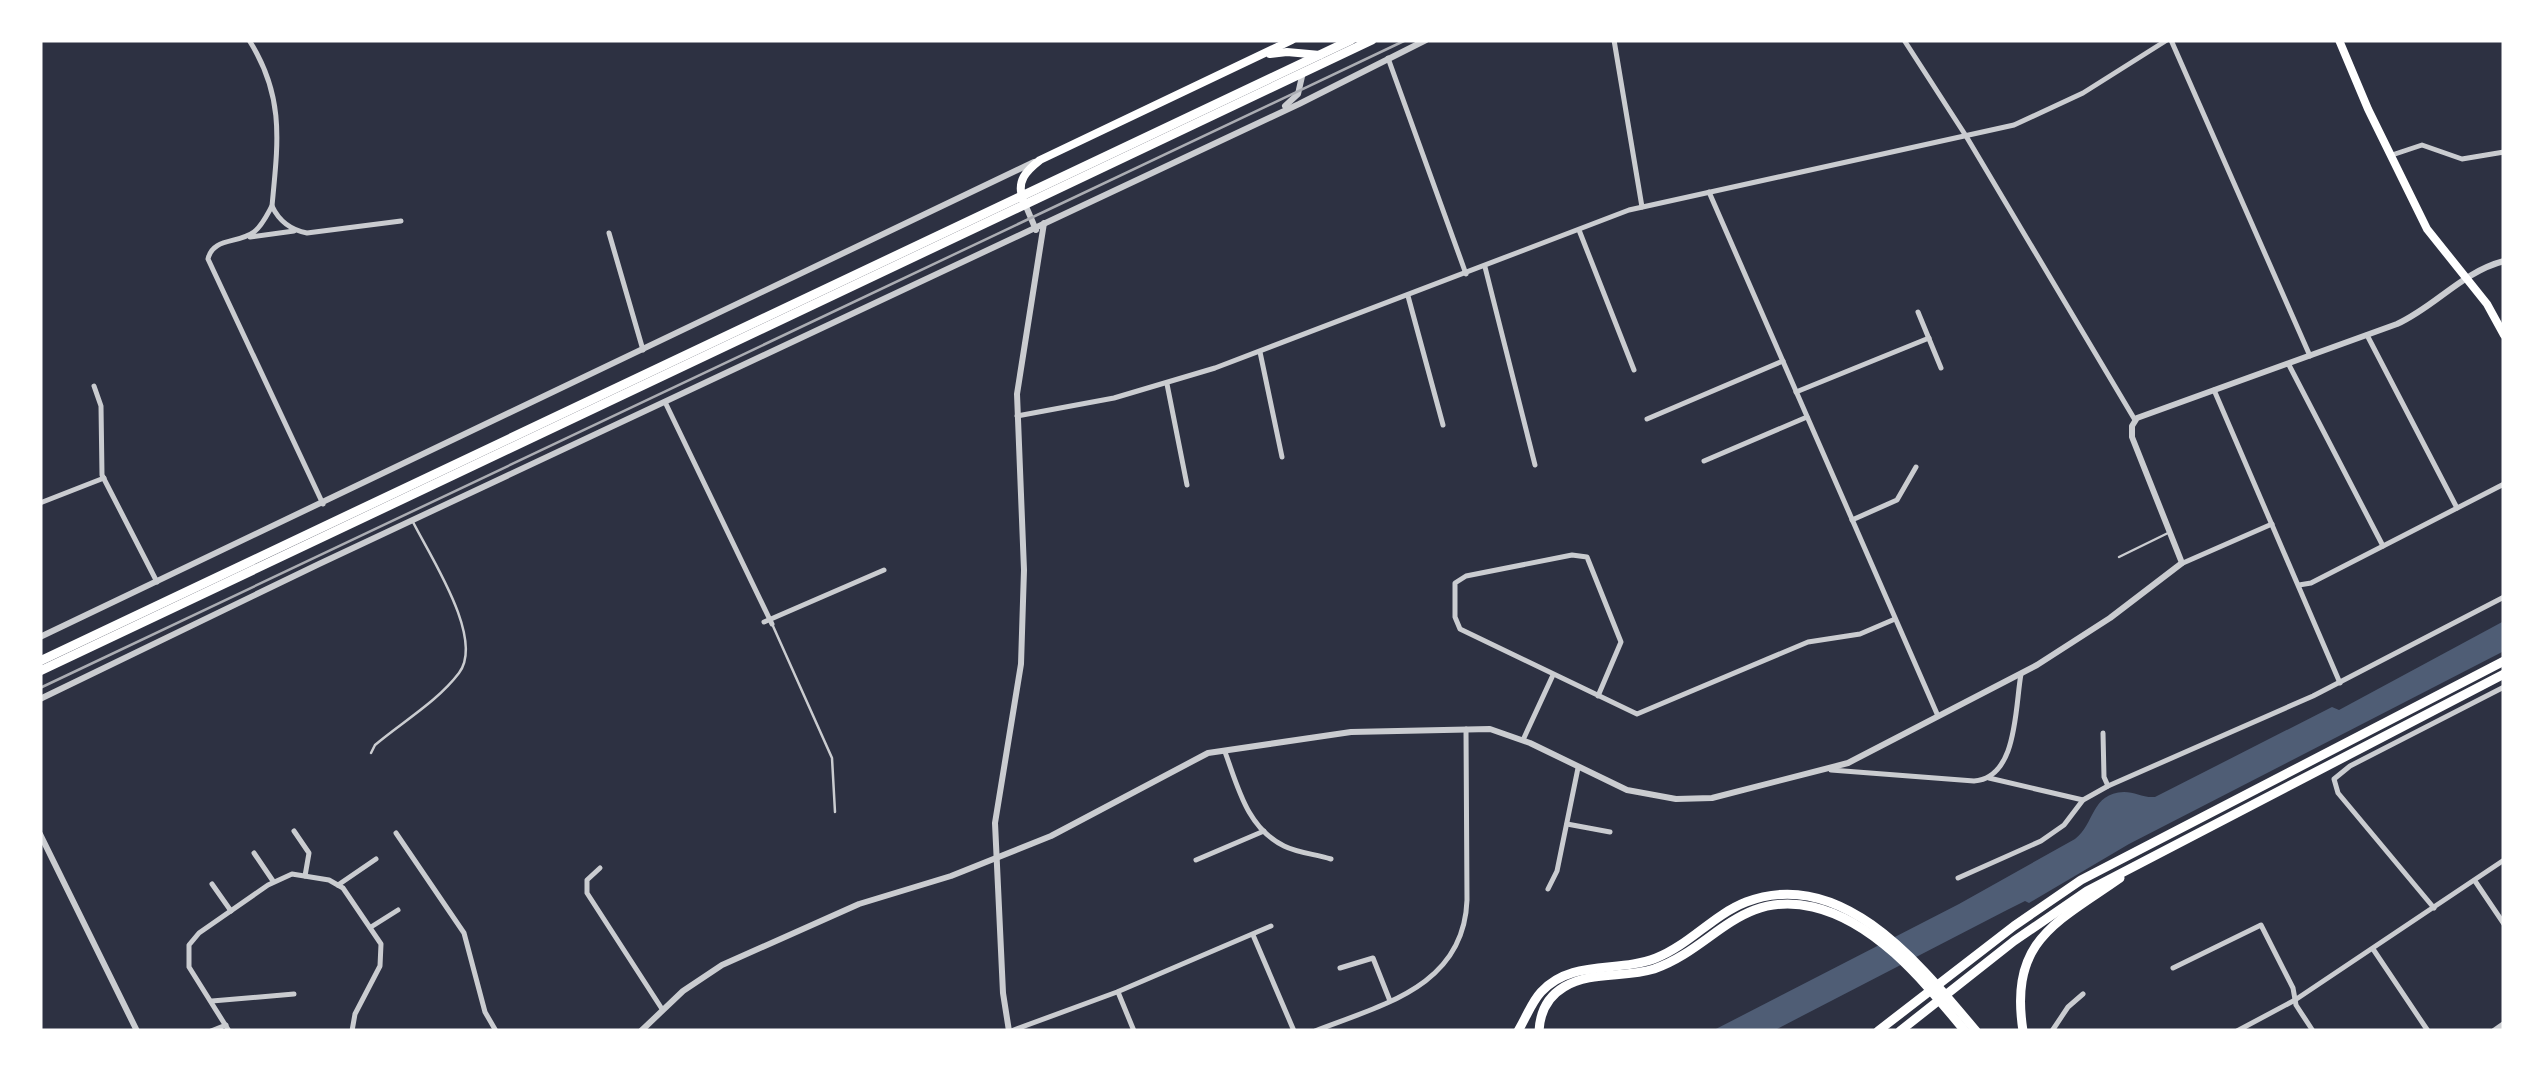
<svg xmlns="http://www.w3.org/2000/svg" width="2544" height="1071" font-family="Barlow,sans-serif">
	<rect width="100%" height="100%" fill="#2d3142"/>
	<path fill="#4f5d75" d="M2504,621V651L2129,844L2029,903L2025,901L2007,910L1773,1031H1712L1959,904L2075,839C2095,824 2091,793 2124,792C2135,792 2143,798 2155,797L2332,707L2339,710Z"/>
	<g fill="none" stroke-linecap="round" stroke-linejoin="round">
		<g stroke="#caccd0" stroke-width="2.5">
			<polyline points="2119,557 2168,533"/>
			<polyline points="773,626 832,758 835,812"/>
			<path d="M371,753L375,745C402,722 437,702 459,673C485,639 430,556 413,522"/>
		</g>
		<g stroke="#caccd0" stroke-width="5">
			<path d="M249,40C285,97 278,142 272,206C279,221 291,230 307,233L401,221"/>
			<polyline points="1614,40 1642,207"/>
			<polyline points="1904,40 1966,136 2135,420"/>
			<polyline points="2171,40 2310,356"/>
			<polyline points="1388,58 1466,274"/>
			<polyline points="2392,155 2422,145 2462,159 2504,152"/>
			<polyline points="1709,192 1938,716"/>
			<path d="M272,206C267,215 262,226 254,232C238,244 213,237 208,259L323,504"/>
			<polyline points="1579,230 1634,370"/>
			<polyline points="609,233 643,350"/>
			<polyline points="250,237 294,231"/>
			<polyline points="1485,267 1535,465"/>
			<polyline points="1408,296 1443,425"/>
			<polyline points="1918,312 1941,368"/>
			<polyline points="2367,335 2457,508"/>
			<polyline points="1260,352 1282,457"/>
			<polyline points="2289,365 2383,546"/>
			<polyline points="1167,384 1187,485"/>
			<polyline points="94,386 101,406 102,475 157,582"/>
			<polyline points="2214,390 2340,683"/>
			<polyline points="1796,392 1929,338"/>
			<polyline points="665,402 772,624"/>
			<polyline points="1017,416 1114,398 1215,368 1629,210 2014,125 2083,93 2167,40"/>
			<polyline points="1647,419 1783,361"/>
			<polyline points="1704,461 1807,417"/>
			<polyline points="40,503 104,478"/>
			<polyline points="1852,520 1897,500 1916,467"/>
			<polyline points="2183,563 2272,524"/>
			<polyline points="2299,585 2311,583 2504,484"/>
			<polyline points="764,622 884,570"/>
			<polyline points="1598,696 1621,642 1587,557 1572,555 1466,576 1455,583 1455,617 1460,629 1637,714 1808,642 1860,634 1895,619"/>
			<polyline points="2103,733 2104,777 2108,786"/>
			<polyline points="1523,740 1553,675"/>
			<path d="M1225,752C1238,787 1247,828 1284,846C1298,853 1315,854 1331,859"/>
			<path d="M1831,770L1974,781C2018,778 2015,706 2021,674"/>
			<polyline points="1989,778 2083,800"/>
			<polyline points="1567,824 1610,832"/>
			<polyline points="294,831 309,853 305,876"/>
			<polyline points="396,833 464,933 485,1012 496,1031"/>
			<polyline points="254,853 273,881"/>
			<polyline points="1196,860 1264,831"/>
			<polyline points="600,868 587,880 587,893 662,1009"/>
			<polyline points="1958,878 2041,841 2064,825 2083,800 2108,786 2313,696 2504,597"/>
			<polyline points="2475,881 2504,924"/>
			<polyline points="212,884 231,911"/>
			<polyline points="338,885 376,859"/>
			<polyline points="1548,889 1557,871 1578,768"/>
			<polyline points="2434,908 2338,793 2334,779 2350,766 2504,687"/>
			<polyline points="371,927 398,910"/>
			<polyline points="1253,935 1294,1031"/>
			<polyline points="2373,949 2428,1031"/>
			<polyline points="1340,968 1373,958 1390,1001"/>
			<polyline points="2173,968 2261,925 2293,988 2296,1005 2313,1031"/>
			<polyline points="1118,992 1134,1031"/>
			<polyline points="212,1001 294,994"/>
			<polyline points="211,1031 226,1025"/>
			<polyline points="229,1031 189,967 189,945 199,933 268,885 292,874 329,880 343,888 381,944 380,966 355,1014 352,1031"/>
			<polyline points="1011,1031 1117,992 1271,926"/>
			<path d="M1315,1031C1381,1005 1464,987 1467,900L1466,729"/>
			<polyline points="2052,1031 2068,1007 2083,994"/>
			<polyline points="2237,1031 2295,1000 2504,860"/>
		</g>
		<g stroke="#caccd0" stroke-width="6">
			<polyline points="1285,106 1298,94 1303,72"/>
			<polyline points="1025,204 1036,230"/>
			<polyline points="40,637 1034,162"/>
			<polyline points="40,699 319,564 1299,104 1426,40"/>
			<polyline points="40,834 137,1031"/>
			<path d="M641,1031L683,991L722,965L859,904L951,876L1051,836L1208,753L1351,732L1490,729L1530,743L1627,790L1676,799L1712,798L1848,763L2037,665L2110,618L2182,563L2132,437V426L2137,418L2397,324C2436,306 2462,272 2504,261"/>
			<polyline points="1009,1031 1003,993 995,823 1021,664 1024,570 1017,394 1044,223"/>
			<polyline points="2494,1031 2504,1024"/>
		</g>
		<g stroke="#fff" stroke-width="8">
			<polyline points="2339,40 2368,109 2427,229 2487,304 2504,335"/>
			<polyline points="1270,54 1287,52 1320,55"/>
			<path d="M1023,200C1016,181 1026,171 1040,160L1292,40"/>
		</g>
		<g stroke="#fff" stroke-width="9">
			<polyline points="40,661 1351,40"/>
			<polyline points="40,671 1372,40"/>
		</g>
		<g stroke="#fff" stroke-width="9">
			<path d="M1518,1031C1526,1018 1531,1003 1541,992C1571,959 1618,973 1656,958C1689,945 1713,915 1746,902C1843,865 1922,967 1976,1031"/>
			<path d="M1539,1031C1540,1012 1547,997 1564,987C1590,971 1625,978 1654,969C1714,948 1739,890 1813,907C1877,922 1925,983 1965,1031"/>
			<polyline points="1878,1031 2014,926 2081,880 2504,661"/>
			<polyline points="1900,1031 2014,941 2087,891 2504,674"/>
			<path d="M2023,1031C2009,940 2056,923 2120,878"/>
		</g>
		<polyline stroke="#abadb3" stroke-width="2.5" points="40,688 1406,40"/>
	</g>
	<rect width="2544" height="1071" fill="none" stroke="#ffffff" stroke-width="85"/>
</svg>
